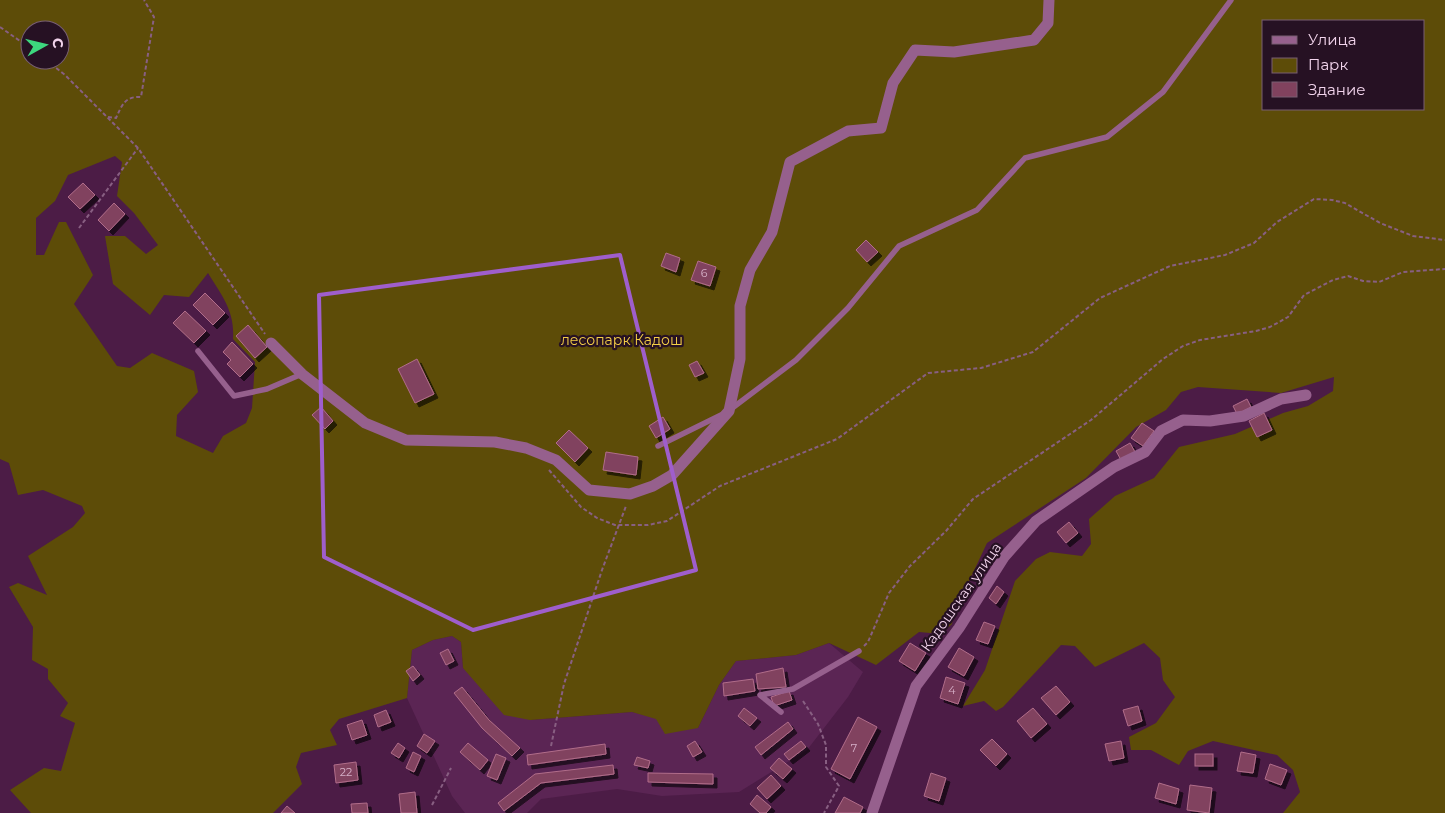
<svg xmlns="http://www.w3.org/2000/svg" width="1445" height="813" font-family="Montserrat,sans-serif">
	<defs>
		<filter id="shadow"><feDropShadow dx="4" dy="4" stdDeviation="0" flood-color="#0009"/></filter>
	</defs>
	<rect width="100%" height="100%" fill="#4c1c46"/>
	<polygon fill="#5b2554" points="452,636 461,642 463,668 530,720 632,712 698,728 719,685 736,661 796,655 829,643 863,672 848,697 807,750 739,792 662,796 617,789 541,799 527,813 465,813 452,796 407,698 412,650 433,640"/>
	<path fill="#5d4c08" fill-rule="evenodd" d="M0,0H1445V813H1283L1300,792L1293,770L1277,755L1213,741L1188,751L1179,765L1151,750H1131L1129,737L1156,723L1175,697L1163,680L1160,658L1144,643L1095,667L1075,646L1061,645L1003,707L996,711L984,701L963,706L985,670L1015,581L1036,559L1050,552L1082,556L1091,544L1089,519L1115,496L1154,478L1179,447L1235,434L1283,413L1308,406L1333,391L1334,377L1281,393L1198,387L1181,392L1166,410L1136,427L1086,478L987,543L963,594L955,606L952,624L941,634L919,632L876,665L829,643L796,655L736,661L719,685L698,728L665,734L656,719L632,712L530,720L504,715L463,668L461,642L452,636L433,640L412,650L407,698L339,719L330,730L337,745L301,753L296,767L302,784L273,813H31L10,790L44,768L61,771L75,723L60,716L68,703L48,679V669L32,660L33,627L9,587L18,583L47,595L28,556L73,527L85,513L82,506L43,490L18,495L9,463L0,459ZM1264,21H1424V109H1264ZM30,30H60V60H30ZM115,156L122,162L117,196L134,213L158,245L146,254L125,236H105L113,284L150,315L164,295L189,297L208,273C222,296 235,311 233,339L255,362L252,408L246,423L223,436L213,453L176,436L177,415L198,392L194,371L152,353L130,368L117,366L74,304L93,275L66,222H59L44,255H36V218L55,201L68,175Z"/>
	<g fill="#81425e" stroke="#b16d8a" filter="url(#shadow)">
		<polygon points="83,183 95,195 80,209 68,197"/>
		<polygon points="114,203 125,214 109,231 98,220"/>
		<polygon points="866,240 878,252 867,262 856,250"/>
		<polygon points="666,253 680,258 676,272 661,266"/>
		<polygon points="698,261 716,267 710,286 691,280"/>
		<polygon points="205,293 225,313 213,325 193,305"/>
		<polygon points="185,311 206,331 194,343 173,323"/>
		<polygon points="248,325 267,347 255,358 236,336"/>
		<polygon points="232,342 253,364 240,377 227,364 231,360 223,352"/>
		<polygon points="417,359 434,394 415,403 398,369"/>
		<polygon points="697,361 704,373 695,377 689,365"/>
		<polygon points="1247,399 1251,407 1237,414 1233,406"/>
		<polygon points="321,407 333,421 325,429 312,415"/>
		<polygon points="1264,413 1272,430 1257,437 1249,421"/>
		<polygon points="663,417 670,429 656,438 649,426"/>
		<polygon points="1142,423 1154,431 1143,446 1131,438"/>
		<polygon points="569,430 588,448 575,462 556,443"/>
		<polygon points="1130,443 1135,452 1121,460 1116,451"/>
		<polygon points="606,452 638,457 636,475 603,470"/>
		<polygon points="1069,522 1078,533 1066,543 1057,532"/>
		<polygon points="997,586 1004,592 996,604 989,598"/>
		<polygon points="984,622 995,626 988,644 976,640"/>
		<polygon points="910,643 926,653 915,671 899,661"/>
		<polygon points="959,648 974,657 964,676 948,667"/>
		<polygon points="448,649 454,661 446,665 440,653"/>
		<polygon points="413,666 420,675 413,681 406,671"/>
		<polygon points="783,668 786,687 758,689 756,674"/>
		<polygon points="946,677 965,683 958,704 940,698"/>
		<polygon points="753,679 755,691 724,696 723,683"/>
		<polygon points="1056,686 1070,702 1056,715 1041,698"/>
		<polygon points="462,687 489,720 520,748 512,756 482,728 454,693"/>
		<polygon points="789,691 792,700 774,706 771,697"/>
		<polygon points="1138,706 1142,721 1128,726 1123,710"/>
		<polygon points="744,708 757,718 750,726 738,716"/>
		<polygon points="1033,708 1047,724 1031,738 1017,721"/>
		<polygon points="386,710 391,722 378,727 374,715"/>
		<polygon points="858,717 877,727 850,779 831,769"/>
		<polygon points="362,720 367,735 352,740 347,725"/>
		<polygon points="788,722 793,729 761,755 755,747"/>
		<polygon points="424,734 435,741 427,753 417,746"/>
		<polygon points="992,739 1007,754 996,766 980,750"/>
		<polygon points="695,741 702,752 693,757 687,746"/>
		<polygon points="801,741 806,747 789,760 784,754"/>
		<polygon points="1121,741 1124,758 1109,761 1105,744"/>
		<polygon points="398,743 405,748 399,758 391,753"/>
		<polygon points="468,743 488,760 480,770 460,752"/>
		<polygon points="605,744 606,754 528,765 527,755"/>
		<polygon points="413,752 421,756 414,772 406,768"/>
		<polygon points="1241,752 1256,755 1253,773 1237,771"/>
		<polygon points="496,754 506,758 497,780 487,776"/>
		<rect x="1195" y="754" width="18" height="12"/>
		<polygon points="637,757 650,761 648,768 634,765"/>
		<polygon points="779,758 792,769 783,779 770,768"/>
		<polygon points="356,762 358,780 336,783 334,765"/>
		<polygon points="1270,764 1287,770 1281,785 1265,779"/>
		<polygon points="613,765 614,774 541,783 504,811 498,803 535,774"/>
		<polygon points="648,773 713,774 713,784 648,782"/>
		<polygon points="931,773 946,778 939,801 924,796"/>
		<polygon points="771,775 781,786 767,799 757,788"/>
		<polygon points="1159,783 1179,789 1176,804 1155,798"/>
		<polygon points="1190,785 1212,788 1209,813 1187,810"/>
		<polygon points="415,792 417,813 401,813 399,794"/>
		<polygon points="757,795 771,807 766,813 760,813 750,804"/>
		<polygon points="844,797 863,807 860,813 835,813"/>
		<polygon points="367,803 368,813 352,813 351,804"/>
		<polygon points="287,806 295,813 281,813"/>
	</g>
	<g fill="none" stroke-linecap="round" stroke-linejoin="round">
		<g stroke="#885f82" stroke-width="2" stroke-dasharray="4 2.5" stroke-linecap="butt">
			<polyline points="0,27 30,48"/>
			<polyline points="46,60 65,75 138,148 265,334"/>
			<path d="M108,117L116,118C122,105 125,96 141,97L154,17L144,0"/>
			<polyline points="79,228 138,148"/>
			<polyline points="549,470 581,507 597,518 615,525 648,525 667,521 720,486 837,439 928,373 981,368 1033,352 1100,298 1170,266 1225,255 1254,243 1277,222 1314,199 1332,200 1345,203 1380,223 1413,236 1445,240"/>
			<polyline points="864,646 868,642 889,593 910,566 946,531 973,499 1091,420 1163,359 1183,346 1200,340 1256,331 1270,327 1288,317 1304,295 1333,280 1348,276 1363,281 1379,282 1403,272 1445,269"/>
			<polyline points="803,701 818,724 826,745 826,767 839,786 824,813"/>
			<polyline points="551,746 564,684 602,570 626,506"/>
			<polyline points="432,805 451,768"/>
		</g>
		<g stroke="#96608d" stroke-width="5.5">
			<polyline points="198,351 234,396 267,389 302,374"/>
			<polyline points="731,409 796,360 848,308 899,246 977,210 1025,158 1107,137 1163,92 1231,0"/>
			<polyline points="658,446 721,415"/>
			<polyline points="781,712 760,695 793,689 859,651"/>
		</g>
		<g stroke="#96608d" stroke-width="11">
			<polyline points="271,343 302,374 365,423 406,440 495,442 526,448 556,460 589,490 630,494 653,486 672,475 729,411 740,359 740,306 750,270 772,232 790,162 848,131 881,128 893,83 915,50 954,52 1034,40 1048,23 1049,0"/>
			<polyline points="872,813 916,686 959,628 1004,557 1036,521 1114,467 1145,452 1161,431 1183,420 1210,421 1244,416 1281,399 1306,395"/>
		</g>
	</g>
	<path fill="none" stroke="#9f5ecc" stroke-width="4" stroke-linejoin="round" d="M620,255L696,570L473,630L324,557L319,295Z"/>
	<g text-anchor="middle" stroke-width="4.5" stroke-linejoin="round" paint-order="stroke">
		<g font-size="11" fill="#d6b0c8">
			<text x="704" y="277">6</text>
			<text x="952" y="694">4</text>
			<text x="854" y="752">7</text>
			<text x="346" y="776">22</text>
		</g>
		<g font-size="14" fill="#f5cf47" stroke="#261123">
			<text x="622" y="345">лесопарк Кадош</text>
		</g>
		<g font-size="14" fill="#f2d4ec" stroke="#261123">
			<text transform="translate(961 597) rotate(-55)" y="5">Кадошская улица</text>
		</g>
	</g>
	<rect x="1262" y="20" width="162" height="90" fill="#261123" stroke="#785f73"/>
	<rect x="1272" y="36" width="25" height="8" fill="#96608d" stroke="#785f73"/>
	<text x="1308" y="45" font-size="15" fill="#f2d4ec">Улица</text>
	<rect x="1272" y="58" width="25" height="15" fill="#5d4c08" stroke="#785f73"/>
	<text x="1308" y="70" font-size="15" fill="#f2d4ec">Парк</text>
	<rect x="1272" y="82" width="25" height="15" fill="#81425e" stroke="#785f73"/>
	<text x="1308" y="95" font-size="15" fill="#f2d4ec">Здание</text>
	<g transform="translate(45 45) rotate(82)"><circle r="24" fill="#261123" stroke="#785f73"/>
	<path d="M0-4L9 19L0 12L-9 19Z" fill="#3dd77e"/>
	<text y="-8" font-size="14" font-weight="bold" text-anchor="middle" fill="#f2d4ec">С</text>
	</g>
</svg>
